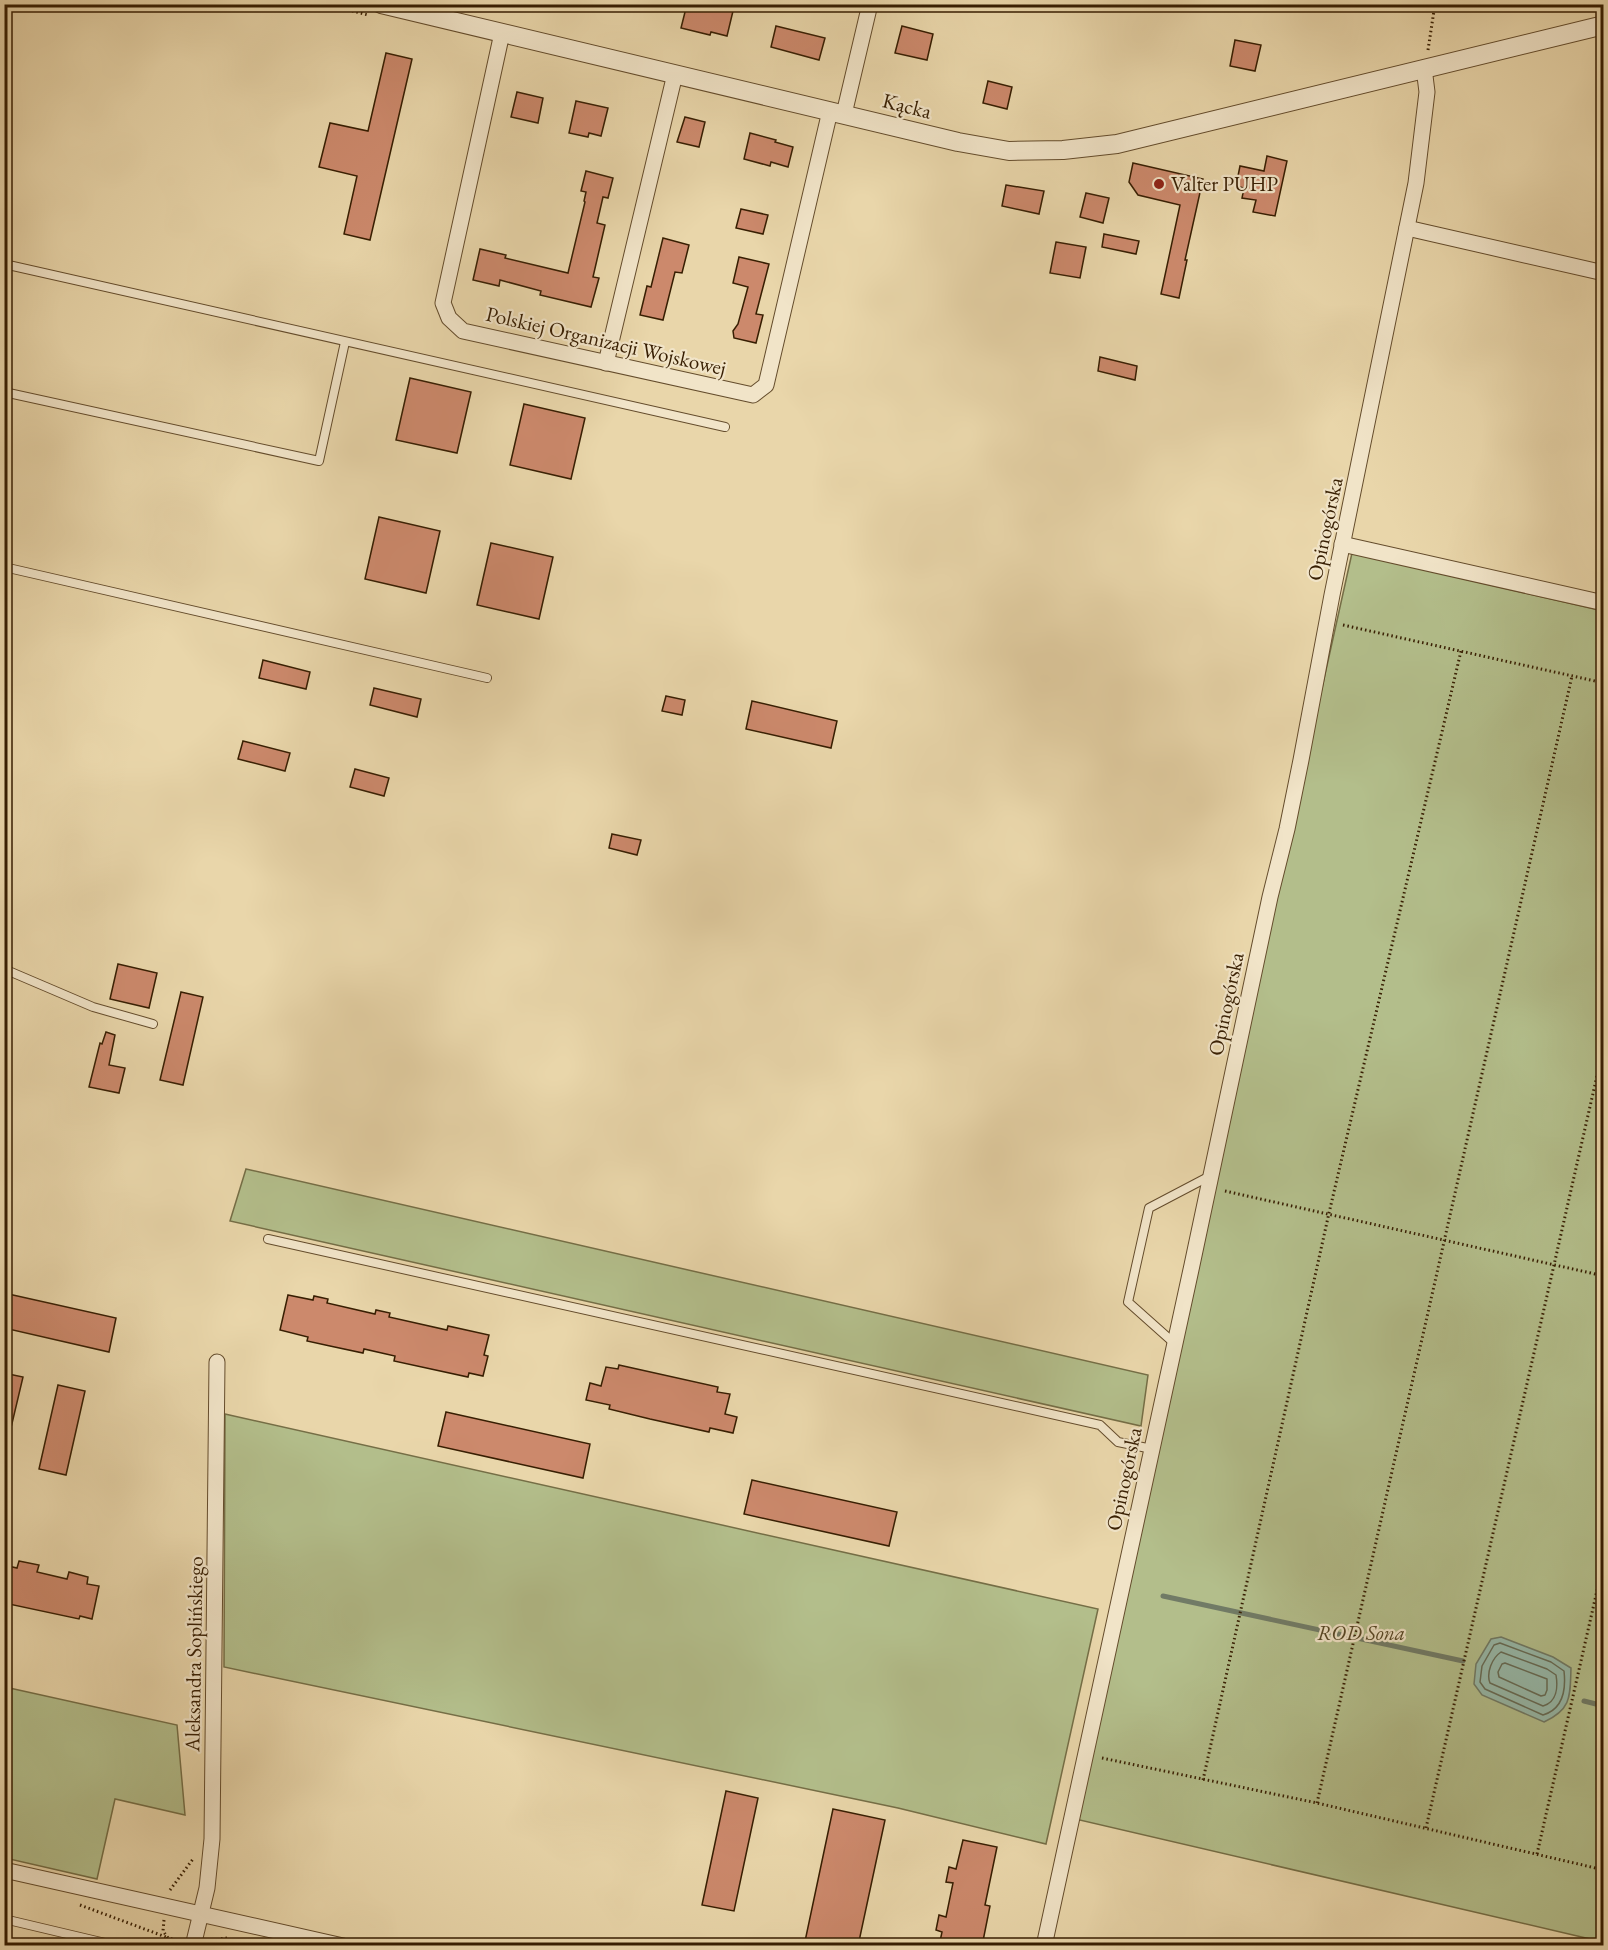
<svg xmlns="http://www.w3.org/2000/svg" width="1608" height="1950" font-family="'EB Garamond',serif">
	<rect width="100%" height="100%" fill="#e9d6aa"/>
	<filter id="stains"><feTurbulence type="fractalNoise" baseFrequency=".00333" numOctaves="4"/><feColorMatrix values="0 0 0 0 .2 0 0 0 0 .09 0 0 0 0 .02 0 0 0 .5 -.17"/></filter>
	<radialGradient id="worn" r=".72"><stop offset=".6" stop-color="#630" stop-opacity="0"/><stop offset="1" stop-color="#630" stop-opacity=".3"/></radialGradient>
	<g fill="#b3be8b" stroke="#756e46" stroke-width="1.5">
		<polygon points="1352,553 1603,611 1603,1942 1071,1818"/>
		<polygon points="246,1169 1148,1375 1141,1426 230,1221"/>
		<polygon points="225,1414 1098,1609 1046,1844 898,1808 224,1667"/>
		<polygon points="5,1687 177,1725 185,1815 115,1799 97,1879 5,1858"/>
	</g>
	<path fill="#97b9a9" stroke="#717b66" stroke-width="1.5" d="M1501,1637L1553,1657L1571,1668C1570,1696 1572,1709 1544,1722L1482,1695L1474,1684L1476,1664L1491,1639Z"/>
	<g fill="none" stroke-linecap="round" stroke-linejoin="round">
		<g stroke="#676c56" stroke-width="1.5">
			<path d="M1500,1643L1551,1662L1564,1671C1566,1689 1563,1709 1543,1715L1485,1689L1480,1682L1482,1666L1494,1645Z"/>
			<path d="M1501,1652L1547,1669L1556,1675C1558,1687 1557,1702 1543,1706L1490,1683C1486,1673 1492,1658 1501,1652Z"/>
			<polygon points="1505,1663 1547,1679 1547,1690 1545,1695 1541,1696 1499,1677 1498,1672 1502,1664"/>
		</g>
		<g stroke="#717b66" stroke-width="5">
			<polyline points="1163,1596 1463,1661"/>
			<polyline points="1584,1701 1604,1706"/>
		</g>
	</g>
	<g fill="#cc896c" stroke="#371e02" stroke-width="1.5">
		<polygon points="687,4 700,4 733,11 727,36 711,32 710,35 681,28"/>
		<polygon points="776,26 825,38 819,60 771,47"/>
		<polygon points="902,26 933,34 927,60 895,53"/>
		<polygon points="1235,40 1261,45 1255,71 1230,66"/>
		<polygon points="386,53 412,59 370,240 344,234 357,176 319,167 330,123 368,131"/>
		<polygon points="988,81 1012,87 1007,109 983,103"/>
		<polygon points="517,92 543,98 538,123 511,117"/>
		<polygon points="576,101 608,108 601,136 589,133 588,137 569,133"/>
		<polygon points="685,117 705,122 699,147 677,142"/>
		<polygon points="750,133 776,140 775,142 793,147 788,167 771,162 770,166 744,159"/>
		<polygon points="1267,156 1287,161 1275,216 1253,212 1256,200 1242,198 1244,188 1236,186 1240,166 1264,171"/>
		<polygon points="1133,163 1203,179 1185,260 1187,260 1179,298 1161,294 1180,205 1138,195 1129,182"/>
		<polygon points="586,171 613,178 608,198 603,197 597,223 605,225 593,277 599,278 591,307 540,295 541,291 500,280 499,286 473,280 480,249 506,255 505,258 568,273 585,202 584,201 586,192 581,191"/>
		<polygon points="1006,185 1044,191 1039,214 1002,206"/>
		<polygon points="1086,193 1109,198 1103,223 1080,217"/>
		<polygon points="741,209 768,215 763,234 736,228"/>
		<polygon points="1104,234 1139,241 1136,254 1102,247"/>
		<polygon points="663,238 689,245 682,273 675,272 663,320 640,315 647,286 651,287"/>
		<polygon points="1056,242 1086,247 1080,278 1050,273"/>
		<polygon points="739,257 769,264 756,314 763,315 756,343 734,338 733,331 738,324 748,287 733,283"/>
		<polygon points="1100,357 1137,366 1135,380 1098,371"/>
		<polygon points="410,378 471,392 457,453 396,440"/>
		<polygon points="524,404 585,418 571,479 510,465"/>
		<polygon points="379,517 440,531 426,593 365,579"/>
		<polygon points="491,543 553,557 539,619 477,605"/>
		<polygon points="263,660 310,672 306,689 259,678"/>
		<polygon points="374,688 421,699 417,717 370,705"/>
		<polygon points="666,696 685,700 682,715 662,711"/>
		<polygon points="752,701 837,721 831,748 746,729"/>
		<polygon points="243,741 290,753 285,771 238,759"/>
		<polygon points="355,769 389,778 384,796 350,787"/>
		<polygon points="612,834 641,840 637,855 609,848"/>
		<polygon points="118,964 157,973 149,1008 110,999"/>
		<polygon points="181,992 203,997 183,1085 160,1080"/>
		<polygon points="106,1032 115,1035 109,1065 125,1068 119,1093 89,1087 100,1043 102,1044"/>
		<polygon points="4,1293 116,1318 109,1352 4,1328"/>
		<polygon points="288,1295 313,1300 314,1296 328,1299 327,1303 375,1314 376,1310 390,1313 389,1317 447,1330 448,1326 489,1335 484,1355 488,1356 483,1376 469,1373 468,1377 394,1361 395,1356 364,1349 363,1353 330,1346 307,1341 308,1337 280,1330"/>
		<polygon points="619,1365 718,1387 717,1392 730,1394 725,1414 737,1417 733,1433 710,1428 709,1432 650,1419 609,1409 610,1405 586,1400 590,1383 601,1386 606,1367 618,1369"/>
		<polygon points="4,1373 23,1377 10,1432 4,1431"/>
		<polygon points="58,1385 85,1391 66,1475 39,1469"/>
		<polygon points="446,1412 590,1444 583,1478 438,1446"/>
		<polygon points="752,1480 897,1512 889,1546 744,1514"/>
		<polygon points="19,1561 39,1565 37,1572 67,1579 69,1572 88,1577 87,1584 99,1586 92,1619 80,1616 79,1619 4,1603 4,1565 17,1568"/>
		<polygon points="726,1791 758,1798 734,1911 702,1905"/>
		<polygon points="833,1809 885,1820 858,1946 804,1946"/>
		<polygon points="963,1840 997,1847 985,1905 990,1906 982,1946 939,1946 942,1932 936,1930 939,1915 946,1917 953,1883 946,1882 949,1867 956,1869"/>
	</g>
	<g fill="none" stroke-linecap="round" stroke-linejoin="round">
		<g stroke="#644c2c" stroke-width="10">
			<g id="service">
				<polyline points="4,264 725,427"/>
				<polyline points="4,392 319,461 345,342"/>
				<polyline points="4,567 487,678"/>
				<polyline points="4,969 93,1007 153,1024"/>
				<polyline points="268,1239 1100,1425 1118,1442 1152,1449"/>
				<polyline points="1174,1343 1128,1302 1149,1208 1210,1176"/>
				<polyline points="4,1919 118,1946"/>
			</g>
		</g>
		<g stroke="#644c2c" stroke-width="17">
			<g id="minor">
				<polyline points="502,33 443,303 449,318 463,331 753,395 766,385 830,111"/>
				<polyline points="844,114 870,4"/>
				<polyline points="1407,228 1604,273"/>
				<polyline points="606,363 675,74"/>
				<polyline points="1342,544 1604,603"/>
				<polyline points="4,1870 343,1946"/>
				<polyline points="193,1946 207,1888 212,1839 217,1362"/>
				<polyline points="1044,1946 1192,1265 1270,897 1287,829 1301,760 1332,595 1416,183 1427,92 1424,68"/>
			</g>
		</g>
		<g stroke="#644c2c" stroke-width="20">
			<polyline id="tertiary" points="381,4 958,142 1009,151 1063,150 1117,144 1604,25"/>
		</g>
		<g stroke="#371e02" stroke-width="3" stroke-dasharray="1.5 3" stroke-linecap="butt">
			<polyline points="326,4 368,15"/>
			<polyline points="1428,50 1435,4"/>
			<polyline points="1343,625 1604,683"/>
			<polyline points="1225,1191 1604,1276"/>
			<polyline points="1102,1758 1317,1803 1604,1870"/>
			<polyline points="1203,1780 1329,1213 1461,651"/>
			<polyline points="1317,1803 1572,676"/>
			<polyline points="1426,1828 1604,1045"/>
			<polyline points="1537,1854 1604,1560"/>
			<polyline points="170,1890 193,1859"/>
			<polyline points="80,1905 166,1937"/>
			<polyline points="164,1920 163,1931 168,1938 177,1940"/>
			<polyline points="210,1946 219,1939 227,1938"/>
		</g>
		<use href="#service" stroke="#f1e4c8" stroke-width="8"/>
		<use href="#minor" stroke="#f1e4c8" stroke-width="15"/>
		<use href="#tertiary" stroke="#f1e4c8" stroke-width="18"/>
	</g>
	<circle fill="#8f2418" stroke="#f1e4c8" stroke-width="2" cx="1159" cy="184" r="6"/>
	<g text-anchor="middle" stroke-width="4.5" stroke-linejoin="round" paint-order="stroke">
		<g font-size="21" fill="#371e02" stroke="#f1e4c8">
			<text transform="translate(907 106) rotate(14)" y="7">Kącka</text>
			<text transform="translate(606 341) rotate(13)" y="7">Polskiej Organizacji Wojskowej</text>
			<text transform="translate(1325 529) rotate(-78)" y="7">Opinogórska</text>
			<text transform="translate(1226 1004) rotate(-78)" y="7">Opinogórska</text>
			<text transform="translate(1124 1479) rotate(-78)" y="7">Opinogórska</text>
			<text transform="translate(194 1654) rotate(-89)" y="7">Aleksandra Soplińskiego</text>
		</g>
		<g font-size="21" fill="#371e02" stroke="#f1e4c8" text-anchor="start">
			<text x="1171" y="191">Valter PUHP</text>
		</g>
		<g font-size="21" font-style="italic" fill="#564624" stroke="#f1e4c8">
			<text x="1361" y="1640">ROD Sona</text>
		</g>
	</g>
	<rect width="1608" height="1950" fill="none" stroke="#e9d6aa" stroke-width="24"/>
	<rect x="6" y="6" width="1596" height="1938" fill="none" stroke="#371e02" stroke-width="3"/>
	<rect x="12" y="12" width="1584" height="1926" fill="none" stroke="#371e02" stroke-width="1.5"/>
	<rect width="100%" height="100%" filter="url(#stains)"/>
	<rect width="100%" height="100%" fill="url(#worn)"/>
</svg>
